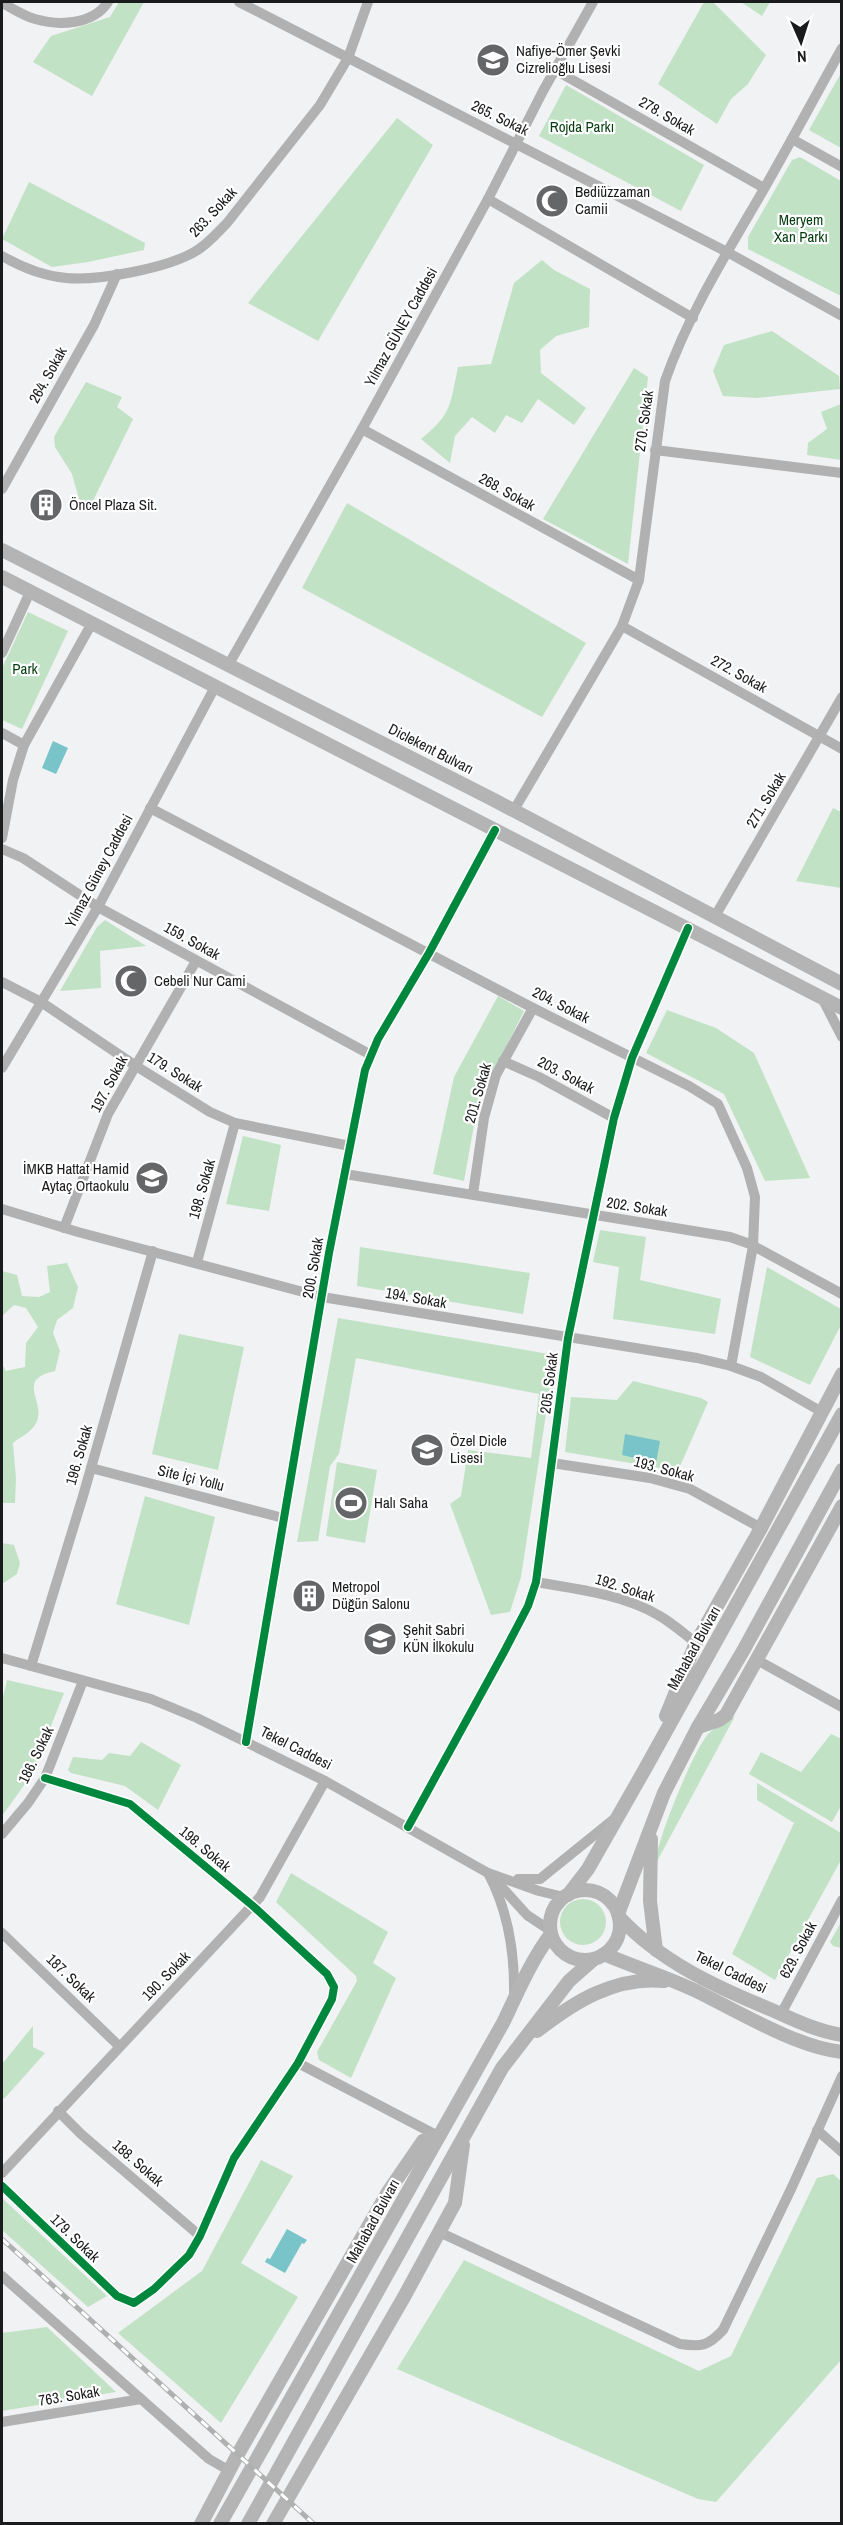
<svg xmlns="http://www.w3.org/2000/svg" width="843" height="2525" font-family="'Archivo Narrow',sans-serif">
	<rect width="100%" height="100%" fill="#f0f2f4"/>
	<g fill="#c2e2c6">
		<polygon points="119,2 144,2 92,96 33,62 51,36 110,17"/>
		<polygon points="704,2 713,2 766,55 748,84 731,99 717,124 658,84"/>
		<polygon points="741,2 770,2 762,16"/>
		<polygon points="841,73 841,148 809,130"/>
		<polygon points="566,85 704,165 681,211 539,136"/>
		<polygon points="397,118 433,145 318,341 248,303"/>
		<polygon points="800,157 841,181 841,296 748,249 748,237 792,160"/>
		<polygon points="29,182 145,243 144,250 88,262 52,267 2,239"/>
		<path d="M542,260L554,270L590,289L589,327L556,336L540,350L541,373L586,408L574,425L538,399L522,423L506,415L495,433L472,417L455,436L450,463L421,439C452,414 450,405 458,367L491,364L514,283Z"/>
		<polygon points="772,331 839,376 840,389 757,398 723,396 713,371 724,345"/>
		<polygon points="634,368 648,377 628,564 543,519"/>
		<polygon points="86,382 122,397 117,407 133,419 88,511 81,506 72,474 55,447 54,437"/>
		<polygon points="841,404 841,460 807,455 808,443 827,429 821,412"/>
		<polygon points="347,503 586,643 542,717 302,588"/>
		<polygon points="28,612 68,631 22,729 2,720 2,668"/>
		<polygon points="833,808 841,812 841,888 796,881"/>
		<polygon points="105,920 146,946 100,951 101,988 60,991 97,927"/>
		<polygon points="498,996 524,1011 478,1103 464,1181 433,1174 454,1077"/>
		<polygon points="667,1010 716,1028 754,1053 810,1178 765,1181 724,1094 646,1053"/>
		<polygon points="243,1136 281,1145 269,1211 226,1204"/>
		<polygon points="600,1230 646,1237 640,1280 721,1299 715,1334 613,1319 619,1267 593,1262"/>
		<polygon points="360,1247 530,1273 523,1314 357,1286"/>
		<path d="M67,1263L78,1287L73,1308L57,1320L53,1333L60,1351L55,1371C13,1380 49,1403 35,1425C31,1432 19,1438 13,1443L16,1479L15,1503H2V1364L6,1371L25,1367L26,1343L38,1327L26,1308L14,1305L2,1316V1271L17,1275L22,1296L39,1297L50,1292L47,1266Z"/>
		<polygon points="767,1267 841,1309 841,1325 810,1385 750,1357"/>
		<polygon points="338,1318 555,1355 521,1577 510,1612 491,1615 450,1504 461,1496 468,1450 531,1458 539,1394 356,1358 339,1454 330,1466 318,1541 297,1542"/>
		<polygon points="179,1334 244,1347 218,1470 152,1454"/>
		<polygon points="633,1381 701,1398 708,1402 678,1471 565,1452 571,1397 617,1400"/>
		<polygon points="337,1462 377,1470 365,1543 326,1536"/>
		<polygon points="145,1496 215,1517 189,1625 116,1604"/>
		<polygon points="2,1543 14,1545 20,1563 17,1574 2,1584"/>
		<polygon points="7,1680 64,1693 32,1774 2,1816 2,1701"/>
		<path d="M735,1716L654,1867C656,1843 692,1753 708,1734C715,1727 726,1722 735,1716Z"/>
		<polygon points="831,1734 842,1739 841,1806 832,1822 749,1774 761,1752 801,1772"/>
		<polygon points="141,1742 181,1765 158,1810 125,1786 71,1773 68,1770 73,1757 102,1760 109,1753 130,1756"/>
		<polygon points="757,1783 841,1833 841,1860 775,1980 732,1954 794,1823 757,1800"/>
		<polygon points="291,1873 388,1932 373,1963 396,1978 351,2078 319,2060 317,2052 357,1981 356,1976 276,1902"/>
		<circle cx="583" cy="1922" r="23"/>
		<polygon points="841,1922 841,1948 833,1946 830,1942"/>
		<polygon points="33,2026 33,2047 45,2053 4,2099 2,2096 2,2064"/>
		<polygon points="261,2160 293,2176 241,2263 298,2297 221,2423 118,2333 202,2271"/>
		<polygon points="833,2174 842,2182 841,2360 716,2502 698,2499 397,2369 464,2260 699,2371 731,2356 817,2178"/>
		<polygon points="2,2198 107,2296 88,2307 2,2230"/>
		<polygon points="47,2327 116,2392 2,2411 2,2333"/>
	</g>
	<g fill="#79c4c9">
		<polygon points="53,741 68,748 56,774 42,768"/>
		<polygon points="625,1434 660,1441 656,1463 622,1455"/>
		<polygon points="287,2229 307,2240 304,2244 302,2243 285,2273 265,2262 267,2258 270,2259"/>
	</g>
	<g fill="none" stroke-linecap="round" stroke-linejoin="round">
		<g stroke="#b1b1b1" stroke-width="10">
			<polyline points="239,2 727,252 842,316"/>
			<path d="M2,3C12,8 24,16 35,19C59,26 93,25 108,2"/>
			<polyline points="555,70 764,188"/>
			<polyline points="792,139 842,167"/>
			<polyline points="488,199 693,318"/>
			<path d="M2,256C21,267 43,276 66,278C99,281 168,268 196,251C208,244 217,233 227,223L320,105L348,58L368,2"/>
			<polyline points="362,429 639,580"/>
			<polyline points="655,450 842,473"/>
			<polyline points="2,489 94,325 117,274"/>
			<polyline points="622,626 842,749"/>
			<polyline points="2,653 30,592"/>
			<polyline points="229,664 362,429 488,199 543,91 593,2"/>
			<polyline points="2,733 24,745"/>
			<polyline points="150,808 533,1008 689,1086 718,1104 747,1168 755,1197 753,1246 731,1366"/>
			<path d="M514,810L622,626L639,580L665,381C687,318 723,259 757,201C786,151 813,100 842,48"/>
			<polyline points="2,838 13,780 24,745 92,623"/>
			<polyline points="2,849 23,858 98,907 371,1055"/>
			<polyline points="714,918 842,697"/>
			<polyline points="2,982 41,1002 136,1066 210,1112 235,1123 350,1146"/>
			<polyline points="821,996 842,1037"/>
			<polyline points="503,1061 539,1077 614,1118"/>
			<polyline points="2,1068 98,907 216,685"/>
			<polyline points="345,1174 730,1237 750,1244 842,1294"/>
			<polyline points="473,1194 484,1118 496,1075 533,1008"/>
			<polyline points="2,1209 78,1232 322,1297 697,1358 731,1366 761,1377 822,1412"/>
			<polyline points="64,1228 108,1114 196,961"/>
			<polyline points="197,1262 235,1123"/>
			<polyline points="552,1463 650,1478 690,1489 761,1528"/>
			<polyline points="91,1468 283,1518"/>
			<path d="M536,1582C576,1589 622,1594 658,1615C671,1622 683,1633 696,1643"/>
			<polyline points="2,1658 151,1699 197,1718 325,1781 488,1873 539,1891 564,1897"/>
			<polyline points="757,1660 842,1707"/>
			<polyline points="31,1666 83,1496 153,1251"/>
			<polyline points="246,1742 329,1253 365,1070 378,1039 429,953 495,830"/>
			<polyline points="408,1827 504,1652 528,1606 536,1582 568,1338 614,1118 632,1058 688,928"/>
			<polyline points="2,1834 28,1803 45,1778 83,1681"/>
			<path d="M488,1873C509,1912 515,1953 514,1997"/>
			<polyline points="518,1879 540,1879 613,1820"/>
			<polyline points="499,1884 527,1915 551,1931"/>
			<polyline points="2,1933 119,2046"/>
			<polyline points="781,2014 842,1900"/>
			<polyline points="298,2063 438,2136"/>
			<polyline points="58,2111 81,2134 200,2236"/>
			<polyline points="817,2130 842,2152"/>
			<polyline points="2,2173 260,1897 325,1781"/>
			<polyline points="2,2186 117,2296 134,2303 154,2289 189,2255 200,2236 234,2158 298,2063 332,1999 334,1987 327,1974 253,1906 130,1804 45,1778"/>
			<path d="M439,2232L680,2344C702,2347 708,2346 723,2330L792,2187L842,2076"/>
			<polyline points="2,2276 209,2459 230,2471"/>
			<polyline points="2,2422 141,2399"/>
		</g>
		<g stroke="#b4b4b4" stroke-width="14">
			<polyline points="2,550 492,799 842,984"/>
			<polyline points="2,577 842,1008"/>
			<polyline points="666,1716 696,1643 761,1528 842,1374"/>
			<polyline points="698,1727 719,1720 726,1715 842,1506"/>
			<polyline points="651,1839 650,1901 656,1950"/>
			<circle cx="585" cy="1925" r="35"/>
			<polyline points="568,1895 588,1869 645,1769 842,1414"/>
			<polyline points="618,1914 664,1793 698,1727 743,1651 842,1470"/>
			<path d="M619,1917C661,1962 716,1987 772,2010C794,2020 817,2031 842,2035"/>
			<path d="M604,1954C634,1967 664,1976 694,1990C736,2010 795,2047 842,2052"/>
			<path d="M537,2031C574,2002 615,1976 664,1981"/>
			<polyline points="201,2524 238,2454 388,2192 423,2141 438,2136"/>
			<path d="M220,2524L503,2023C518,1992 530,1962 551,1934"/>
			<polyline points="248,2524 502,2068 569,1981 594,1959"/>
			<polyline points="273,2524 404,2297 455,2203 463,2145"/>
		</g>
		<g stroke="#afb1b0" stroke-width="5">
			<polyline id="rail" points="2,2239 314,2524"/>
		</g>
		<use href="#rail" stroke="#fff" stroke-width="3" stroke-dasharray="9" stroke-linecap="butt"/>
		<g stroke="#fff" stroke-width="11">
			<g id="cycleway">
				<polyline points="246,1742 329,1253 365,1070 378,1039 429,953 495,830"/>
				<polyline points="408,1827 504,1652 528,1606 536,1582 568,1338 614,1118 632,1058 688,928"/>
				<polyline points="2,2186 117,2296 134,2303 154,2289 189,2255 200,2236 234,2158 298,2063 332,1999 334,1987 327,1974 253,1906 130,1804 45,1778"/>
			</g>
		</g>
		<use href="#cycleway" stroke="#00873e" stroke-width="8"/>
	</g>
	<defs>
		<g id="school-disc" transform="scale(1.725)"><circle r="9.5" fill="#656668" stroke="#fff"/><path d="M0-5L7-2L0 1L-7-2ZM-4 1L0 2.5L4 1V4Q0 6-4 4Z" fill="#fff"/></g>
		<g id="mosque-disc" transform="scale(1.725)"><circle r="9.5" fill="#656668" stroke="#fff"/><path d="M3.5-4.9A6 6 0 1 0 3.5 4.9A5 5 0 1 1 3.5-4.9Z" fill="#fff"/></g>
		<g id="building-disc" transform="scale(1.725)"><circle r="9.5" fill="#656668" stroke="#fff"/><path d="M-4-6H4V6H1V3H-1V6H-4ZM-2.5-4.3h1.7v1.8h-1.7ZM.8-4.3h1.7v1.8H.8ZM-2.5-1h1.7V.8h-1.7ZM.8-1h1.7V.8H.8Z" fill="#fff"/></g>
		<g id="stadium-disc" transform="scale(1.725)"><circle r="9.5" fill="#656668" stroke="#fff"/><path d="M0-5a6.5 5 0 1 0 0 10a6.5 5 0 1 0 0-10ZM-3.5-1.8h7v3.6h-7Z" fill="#fff"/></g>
	</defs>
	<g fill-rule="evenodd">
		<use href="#school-disc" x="493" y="60"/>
		<use href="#mosque-disc" x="552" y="201"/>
		<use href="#building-disc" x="46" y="505"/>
		<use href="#mosque-disc" x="131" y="981"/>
		<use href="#school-disc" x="152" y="1178"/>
		<use href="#school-disc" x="427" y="1450"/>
		<use href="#stadium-disc" x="351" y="1503"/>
		<use href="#building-disc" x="309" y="1596"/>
		<use href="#school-disc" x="380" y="1639"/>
	</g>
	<g text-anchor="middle" stroke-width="4.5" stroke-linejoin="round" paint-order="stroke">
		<g font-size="15" fill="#1a1b1c" stroke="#fff" text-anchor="start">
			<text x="516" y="56">Nafiye-Ömer Şevki<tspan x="516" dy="17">Cizrelioğlu Lisesi</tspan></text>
			<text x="575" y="197">Bediüzzaman<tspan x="575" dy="17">Camii</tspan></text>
			<text x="69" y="510">Öncel Plaza Sit.</text>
			<text x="154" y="986">Cebeli Nur Cami</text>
			<text x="129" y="1174" text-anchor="end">İMKB Hattat Hamid<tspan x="129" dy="17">Aytaç Ortaokulu</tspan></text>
			<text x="450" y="1446">Özel Dicle<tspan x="450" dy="17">Lisesi</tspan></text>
			<text x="374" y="1508">Halı Saha</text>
			<text x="332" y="1592">Metropol<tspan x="332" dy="17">Düğün Salonu</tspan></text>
			<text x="403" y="1635">Şehit Sabri<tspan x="403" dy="17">KÜN İlkokulu</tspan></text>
		</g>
		<g font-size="15" fill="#1a1b1c" stroke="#fff">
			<text transform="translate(667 116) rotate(30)" y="5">278. Sokak</text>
			<text transform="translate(500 118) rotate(26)" y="5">265. Sokak</text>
			<text transform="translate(213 212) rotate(-47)" y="5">263. Sokak</text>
			<text transform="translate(401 327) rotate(-61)" y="5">Yılmaz GÜNEY Caddesi</text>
			<text transform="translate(48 375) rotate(-61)" y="5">264. Sokak</text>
			<text transform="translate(644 421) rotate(-82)" y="5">270. Sokak</text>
			<text transform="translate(507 492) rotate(29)" y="5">268. Sokak</text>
			<text transform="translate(739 674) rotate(29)" y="5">272. Sokak</text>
			<text transform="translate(431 749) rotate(27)" y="5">Diclekent Bulvarı</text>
			<text transform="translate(766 800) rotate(-59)" y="5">271. Sokak</text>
			<text transform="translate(99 871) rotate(-62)" y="5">Yılmaz Güney Caddesi</text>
			<text transform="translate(192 941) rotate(29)" y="5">159. Sokak</text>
			<text transform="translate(561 1005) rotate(27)" y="5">204. Sokak</text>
			<text transform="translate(175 1072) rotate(32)" y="5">179. Sokak</text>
			<text transform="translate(566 1075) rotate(28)" y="5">203. Sokak</text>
			<text transform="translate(109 1084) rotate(-62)" y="5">197. Sokak</text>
			<text transform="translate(478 1093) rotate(-74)" y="5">201. Sokak</text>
			<text transform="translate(202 1189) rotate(-74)" y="5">198. Sokak</text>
			<text transform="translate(637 1207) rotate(9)" y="5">202. Sokak</text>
			<text transform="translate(313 1268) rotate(-80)" y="5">200. Sokak</text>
			<text transform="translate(416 1298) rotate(10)" y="5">194. Sokak</text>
			<text transform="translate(549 1383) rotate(-83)" y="5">205. Sokak</text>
			<text transform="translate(79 1455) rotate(-74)" y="5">196. Sokak</text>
			<text transform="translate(664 1469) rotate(15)" y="5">193. Sokak</text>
			<text transform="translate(191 1478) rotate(14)" y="5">Site İçi Yollu</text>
			<text transform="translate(625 1588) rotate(18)" y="5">192. Sokak</text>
			<text transform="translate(694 1648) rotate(-61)" y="5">Mahabad Bulvarı</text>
			<text transform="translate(296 1748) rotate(27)" y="5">Tekel Caddesi</text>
			<text transform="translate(36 1755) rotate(-64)" y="5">186. Sokak</text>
			<text transform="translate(205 1849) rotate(40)" y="5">198. Sokak</text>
			<text transform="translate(798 1950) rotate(-62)" y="5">629. Sokak</text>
			<text transform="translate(731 1972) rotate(26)" y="5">Tekel Caddesi</text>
			<text transform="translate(166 1976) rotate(-46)" y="5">190. Sokak</text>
			<text transform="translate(71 1978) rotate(44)" y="5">187. Sokak</text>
			<text transform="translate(138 2163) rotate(41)" y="5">188. Sokak</text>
			<text transform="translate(373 2221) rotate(-61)" y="5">Mahabad Bulvarı</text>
			<text transform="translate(75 2238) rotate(44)" y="5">179. Sokak</text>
			<text transform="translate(69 2396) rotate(-9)" y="5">763. Sokak</text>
		</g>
		<g font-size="15" fill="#053c10" stroke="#fff">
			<text x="582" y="132">Rojda Parkı</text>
			<text x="801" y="225">Meryem<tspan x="801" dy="17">Xan Parkı</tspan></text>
			<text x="25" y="674">Park</text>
		</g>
	</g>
	<rect width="843" height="2525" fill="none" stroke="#1a1b1c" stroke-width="6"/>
	<g transform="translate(801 42) rotate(177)" stroke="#ffffff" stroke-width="4.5" paint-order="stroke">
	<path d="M0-4.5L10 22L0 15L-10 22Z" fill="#1a1b1c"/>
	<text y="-9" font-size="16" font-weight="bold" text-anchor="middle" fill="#1a1b1c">N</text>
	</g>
</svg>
